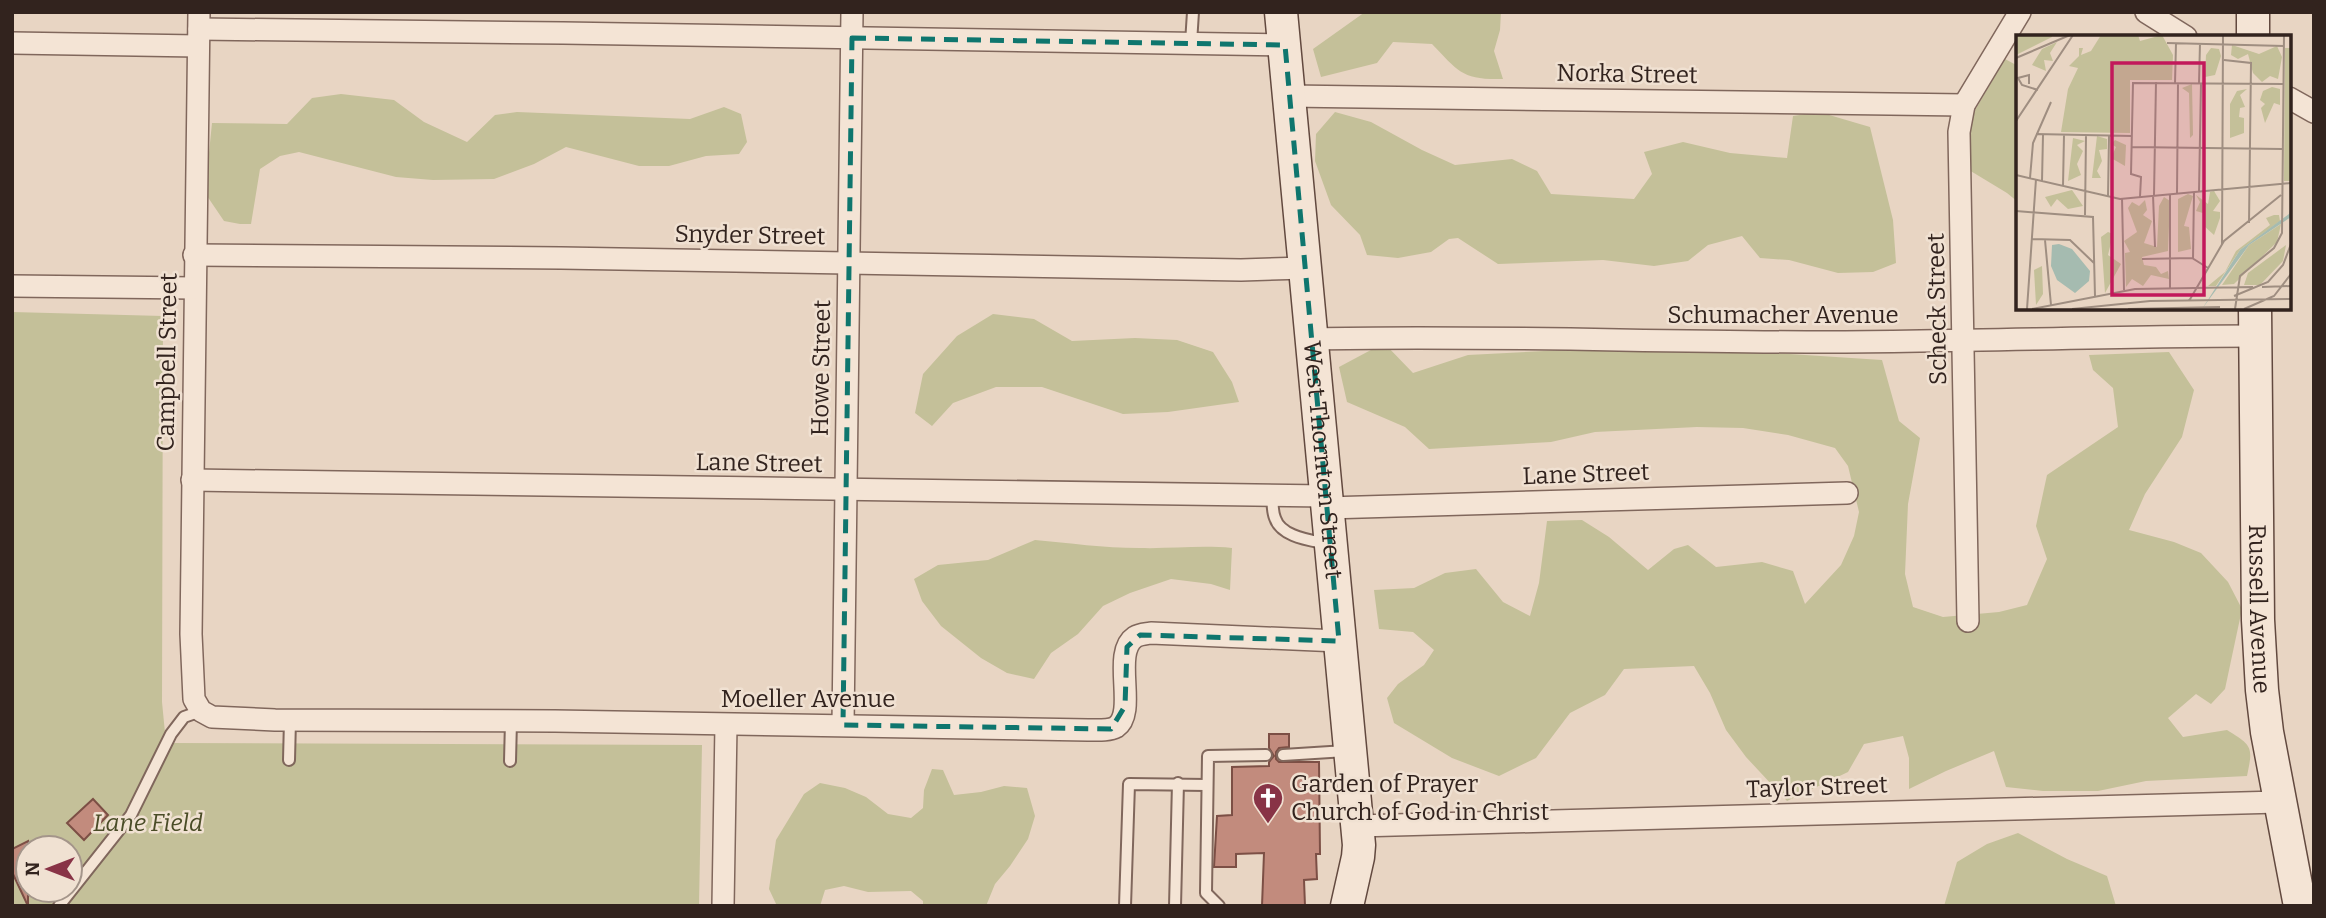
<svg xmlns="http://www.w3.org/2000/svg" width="2326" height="918" font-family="Bitter,serif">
	<rect width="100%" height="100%" fill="#e8d5c3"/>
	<g fill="#c4c099" fill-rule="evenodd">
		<path d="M1365,12H1501L1500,30L1494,51L1503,79C1462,80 1459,72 1432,44L1393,42L1377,63L1321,77L1313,49Z"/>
		<polygon points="2005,59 2018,66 2018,202 2007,193 1969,170 1967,124"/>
		<polygon points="341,94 394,100 424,122 467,142 495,115 517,112 690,119 724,107 741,114 747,142 739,154 706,156 669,166 639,166 566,147 534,164 494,179 433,180 396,177 299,152 280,156 260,169 251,224 240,224 224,221 205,193 212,123 287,124 312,98"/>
		<polygon points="1335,112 1371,122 1422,150 1455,165 1512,159 1537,171 1551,194 1634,199 1652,174 1644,152 1683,142 1730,153 1787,158 1793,116 1819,112 1870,127 1893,220 1896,263 1873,272 1838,273 1789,260 1760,258 1742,236 1708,245 1688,261 1654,266 1603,260 1498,264 1458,238 1449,239 1431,252 1398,258 1367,255 1360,235 1331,205 1315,161 1316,134"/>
		<path d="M12,312L163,316L162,702L166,743L702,745L699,906H12ZM28,848H70V890H28Z"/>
		<polygon points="993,314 1034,319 1072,341 1135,338 1177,340 1213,352 1232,382 1239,402 1168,412 1123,414 1042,387 996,387 953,403 932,426 915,413 923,374 957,336"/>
		<path d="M1384,343L1413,373L1468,355L1604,348L1741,351L1882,360L1899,421L1920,438L1908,504L1905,574L1913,607L1943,617L1999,612L2027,605L2047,559L2036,526L2047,475L2118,427L2113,388L2093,370L2089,355L2169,352L2194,390L2182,437L2145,494L2129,530L2174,542L2201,553L2228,582L2242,609L2225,689L2211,704L2196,694L2168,718L2183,737L2227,730C2253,746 2253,747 2247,776L2146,781L2098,791H2043L2006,787L1994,751L1946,771L1909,789V758L1903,736L1864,744L1848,772L1787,801L1746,757L1726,730L1710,693L1694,666L1624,669L1605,695L1570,713L1536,758L1499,776L1452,758L1394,723L1387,698L1398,684L1424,665L1434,650L1413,632L1379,629L1374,590L1414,588L1445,573L1476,569L1503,602L1530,616L1539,583L1547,521L1582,520L1609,537L1648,570L1674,549L1688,545L1716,567L1762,562L1793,571L1805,604L1841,565L1854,536L1859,512L1848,466L1835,448L1788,435L1743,428L1697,427L1595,432L1551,442L1429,449L1405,427L1347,402L1339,367Z"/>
		<path d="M1035,540C1069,543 1104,548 1139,548C1170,549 1200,545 1232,548L1230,590L1211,584L1171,579L1130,593L1103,606L1078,634L1051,653L1034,679L1007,673L981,658L941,626L922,601L914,579L938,565L988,560Z"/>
		<polygon points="932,769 943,770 954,795 981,792 1004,786 1027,788 1035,816 1028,839 1010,866 995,884 986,906 923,906 923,901 911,891 868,892 844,886 825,890 820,906 777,906 769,889 776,840 804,794 820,783 845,788 866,797 888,814 911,818 923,808 924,790"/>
		<polygon points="2018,833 2067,859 2107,876 2116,906 1944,906 1957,862 1987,844"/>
	</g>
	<g fill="#c28b7d" stroke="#7c4f45" stroke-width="2">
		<polygon points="1269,734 1289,734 1289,747 1279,748 1276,752 1276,759 1279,762 1319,762 1320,854 1316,854 1317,879 1304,880 1305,906 1262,906 1264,853 1236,854 1236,867 1214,867 1217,816 1232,815 1232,767 1269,766 1269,762 1274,756 1269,748"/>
		<polygon points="93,799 108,815 84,840 67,823"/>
		<polygon points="28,841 28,906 12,872 12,849"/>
	</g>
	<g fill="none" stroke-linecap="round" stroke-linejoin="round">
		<g stroke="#80675c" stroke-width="14">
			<g id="service">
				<polyline points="1191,43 1193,12"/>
				<path d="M1272,496C1273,503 1272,511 1275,518C1281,537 1310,540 1328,544"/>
				<polyline points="1283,755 1346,751"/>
				<polyline points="289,760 290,720"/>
				<polyline points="510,761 511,721"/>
				<polyline points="59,906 131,815 171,734 184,717 201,711"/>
				<polyline points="1125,906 1129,784 1207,785"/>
				<polyline points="1175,906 1178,783"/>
				<polyline points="1219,906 1206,893 1208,756 1266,755"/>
			</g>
		</g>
		<g stroke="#80675c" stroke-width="24">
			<g id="minor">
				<path d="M199,12L191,634L194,699L201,711L212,717L275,720L555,721L1088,730C1096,730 1109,731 1116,727C1138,712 1111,653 1135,637C1140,634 1146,634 1151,633L1339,641"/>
				<polyline points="2146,12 2186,37"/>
				<polyline points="199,29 563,33 1285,45"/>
				<polyline points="12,43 198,46"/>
				<polyline points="1289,96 1964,105"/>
				<polyline points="2289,98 2314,112"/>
				<polyline points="194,255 561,258 1241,270 1305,268"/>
				<polyline points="12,286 194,288"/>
				<path d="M1312,339C1480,335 1647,342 1815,342C1962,342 2108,336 2254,336"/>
				<polyline points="192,480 1326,496"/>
				<polyline points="1327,508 1847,493"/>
				<polyline points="1968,621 1959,132 1964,105 2020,12"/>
				<polyline points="843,725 852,12"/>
				<polyline points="1357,826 2279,802"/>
				<polyline points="723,906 726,725"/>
			</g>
		</g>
		<g stroke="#62493f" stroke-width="35">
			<g id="secondary">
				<path id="s1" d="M1281,12L1359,845L1358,857L1347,906"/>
				<polyline points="2253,12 2253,37"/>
				<path id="s2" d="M2255,308L2258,620L2262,690L2267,732L2300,906"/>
			</g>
		</g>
		<use href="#service" stroke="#f4e4d5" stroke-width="10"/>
		<use href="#minor" stroke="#f4e4d5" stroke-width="21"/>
		<use href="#secondary" stroke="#f4e4d5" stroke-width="32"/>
	</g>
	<path fill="none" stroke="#0f766e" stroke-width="5" stroke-dasharray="14 9" stroke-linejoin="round" d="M852,38L1285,45L1339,641L1140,635L1127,647L1125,706L1111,729L843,725Z"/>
	<defs>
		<g id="church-pin" transform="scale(1.575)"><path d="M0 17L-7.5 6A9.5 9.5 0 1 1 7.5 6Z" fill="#883346" stroke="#f0e1d2"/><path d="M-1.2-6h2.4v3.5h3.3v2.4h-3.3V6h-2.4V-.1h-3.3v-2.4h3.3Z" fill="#fff"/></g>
	</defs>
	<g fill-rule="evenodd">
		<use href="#church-pin" x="1268" y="798"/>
	</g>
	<g text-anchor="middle" stroke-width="5" stroke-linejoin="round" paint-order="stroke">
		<g font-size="24" fill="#32231e" stroke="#f0e1d2">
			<text transform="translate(1627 74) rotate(1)" y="8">Norka Street</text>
			<text transform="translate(750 235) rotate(1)" y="8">Snyder Street</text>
			<text transform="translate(1937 309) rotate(-91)" y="8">Scheck Street</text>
			<text x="1783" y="323">Schumacher Avenue</text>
			<text transform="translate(167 362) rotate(-89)" y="8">Campbell Street</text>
			<text transform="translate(821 368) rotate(-89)" y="8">Howe Street</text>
			<text dy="8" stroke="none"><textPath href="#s1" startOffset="450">West Thornton Street</textPath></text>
			<text transform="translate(759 463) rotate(1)" y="8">Lane Street</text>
			<text transform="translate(1586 474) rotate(-2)" y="8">Lane Street</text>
			<text dy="8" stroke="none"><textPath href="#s2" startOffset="301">Russell Avenue</textPath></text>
			<text x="808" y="707">Moeller Avenue</text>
			<text transform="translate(1817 787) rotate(-2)" y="8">Taylor Street</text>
		</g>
		<g font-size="24" fill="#32231e" stroke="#f0e1d2" text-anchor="start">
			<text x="1291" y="792">Garden of Prayer<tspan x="1291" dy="28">Church of God in Christ</tspan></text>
		</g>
		<g font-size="24" font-style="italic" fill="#4a4c27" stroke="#f0e1d2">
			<text x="148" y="831">Lane Field</text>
		</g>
	</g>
	<g transform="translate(2016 35)">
		<rect width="275" height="275" fill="#e8d5c3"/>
		<path d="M0,0H36V2L0,20ZM85,0H122L124,6L146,0L157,20L156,45H114V98L45,97L52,54L62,33L53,31L63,21V13H67L65,20L75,16ZM41,7L34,18L37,26L28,25L30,36L16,30L26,14ZM216,10L243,19L261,11L266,22L262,44L254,41L246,47L237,38L232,19L222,24L215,20ZM195,13L203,14L205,21L199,40L189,42L190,20ZM269,13H275V146H268ZM176,49L177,100L174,103L173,58L166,53ZM256,52L264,54V70L258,68L249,88L245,73L249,69L244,65L247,56ZM231,54L224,60L229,72L224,73L223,82L228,83V98L214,103V69L221,56ZM81,101L91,104V114L83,115L86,126L81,136L85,143H76ZM57,103L69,106L61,110L67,116L61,129L65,140L52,146ZM99,105L110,110L109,131L95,123L100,112L95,109ZM56,155L67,171L52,174L41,164L35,172L29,162ZM198,156L204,166L197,176L204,177V183L198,200L187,190V178L180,176L184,167L180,160L192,169L194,157ZM172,159L177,161L168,191L173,192L175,214L162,217V164ZM148,162L154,166L152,216L126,222L128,230L140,232L145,239L152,236L153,244L135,240L127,251L116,244L110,252L109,218L114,217L108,206L121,197L112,173L116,167L123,171L129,165L131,175L127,180L136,186L128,208L141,212L143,171ZM258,180H263L264,186L224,215L200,251H192L209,237L220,216L254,190L250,183ZM265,189L261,207L218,249L206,250L233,210ZM92,197L97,199L92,220L105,229L89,258L85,202ZM270,210L267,226L244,250H228L232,238ZM26,231L27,259L20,270L18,235Z" fill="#c4c099"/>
		<path d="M275,171V182L233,210L186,274L224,215L273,179ZM43,209L56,214L74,236L73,246L59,258L41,245L35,231L36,210Z" fill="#a5bbb0"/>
		<path fill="none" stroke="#9f8e81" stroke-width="2" d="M151,8L268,11M0,23L54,0M208,25L235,28L233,188M159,48L160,8M183,48L184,8M13,49V40L2,43L6,50L22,55M0,86L57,0M20,99L116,101M116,112L266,114M0,140L104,164L275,148M14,143L17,108L35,67M26,146L27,100M47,151L48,100M183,156L185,48M161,158L162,48M154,159V253M137,160L139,212M138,160L140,47M92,161L93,100M124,162L125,142L115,139L117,48L267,49M106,163L108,255M0,176L77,182L79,261M69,180L70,100M16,204L54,205L78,228M29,205L35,270M206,210L207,0M126,224L176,223L192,233M177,224L178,157M246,252L275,251M218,261L252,247L267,230L275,209M173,266L208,206L265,160M11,274L20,144M16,274L119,254L237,252M56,274L134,266L275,264M112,274L204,272M219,274L224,241L258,213L266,198L268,0M228,274L258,261L275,239"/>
		<path fill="#c2185b" fill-opacity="0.15" stroke="#c2185b" stroke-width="3.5" d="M96,28H188V260H96Z"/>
		<rect width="275" height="275" fill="none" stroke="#32231e" stroke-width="3.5"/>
	</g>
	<rect width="2326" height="918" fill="none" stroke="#32231e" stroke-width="28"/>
	<g transform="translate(49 869) rotate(270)"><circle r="33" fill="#f0e1d2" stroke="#a4958a" stroke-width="2"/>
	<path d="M0-5L12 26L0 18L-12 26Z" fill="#883346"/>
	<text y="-10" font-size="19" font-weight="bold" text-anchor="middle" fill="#32231e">N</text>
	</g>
</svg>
